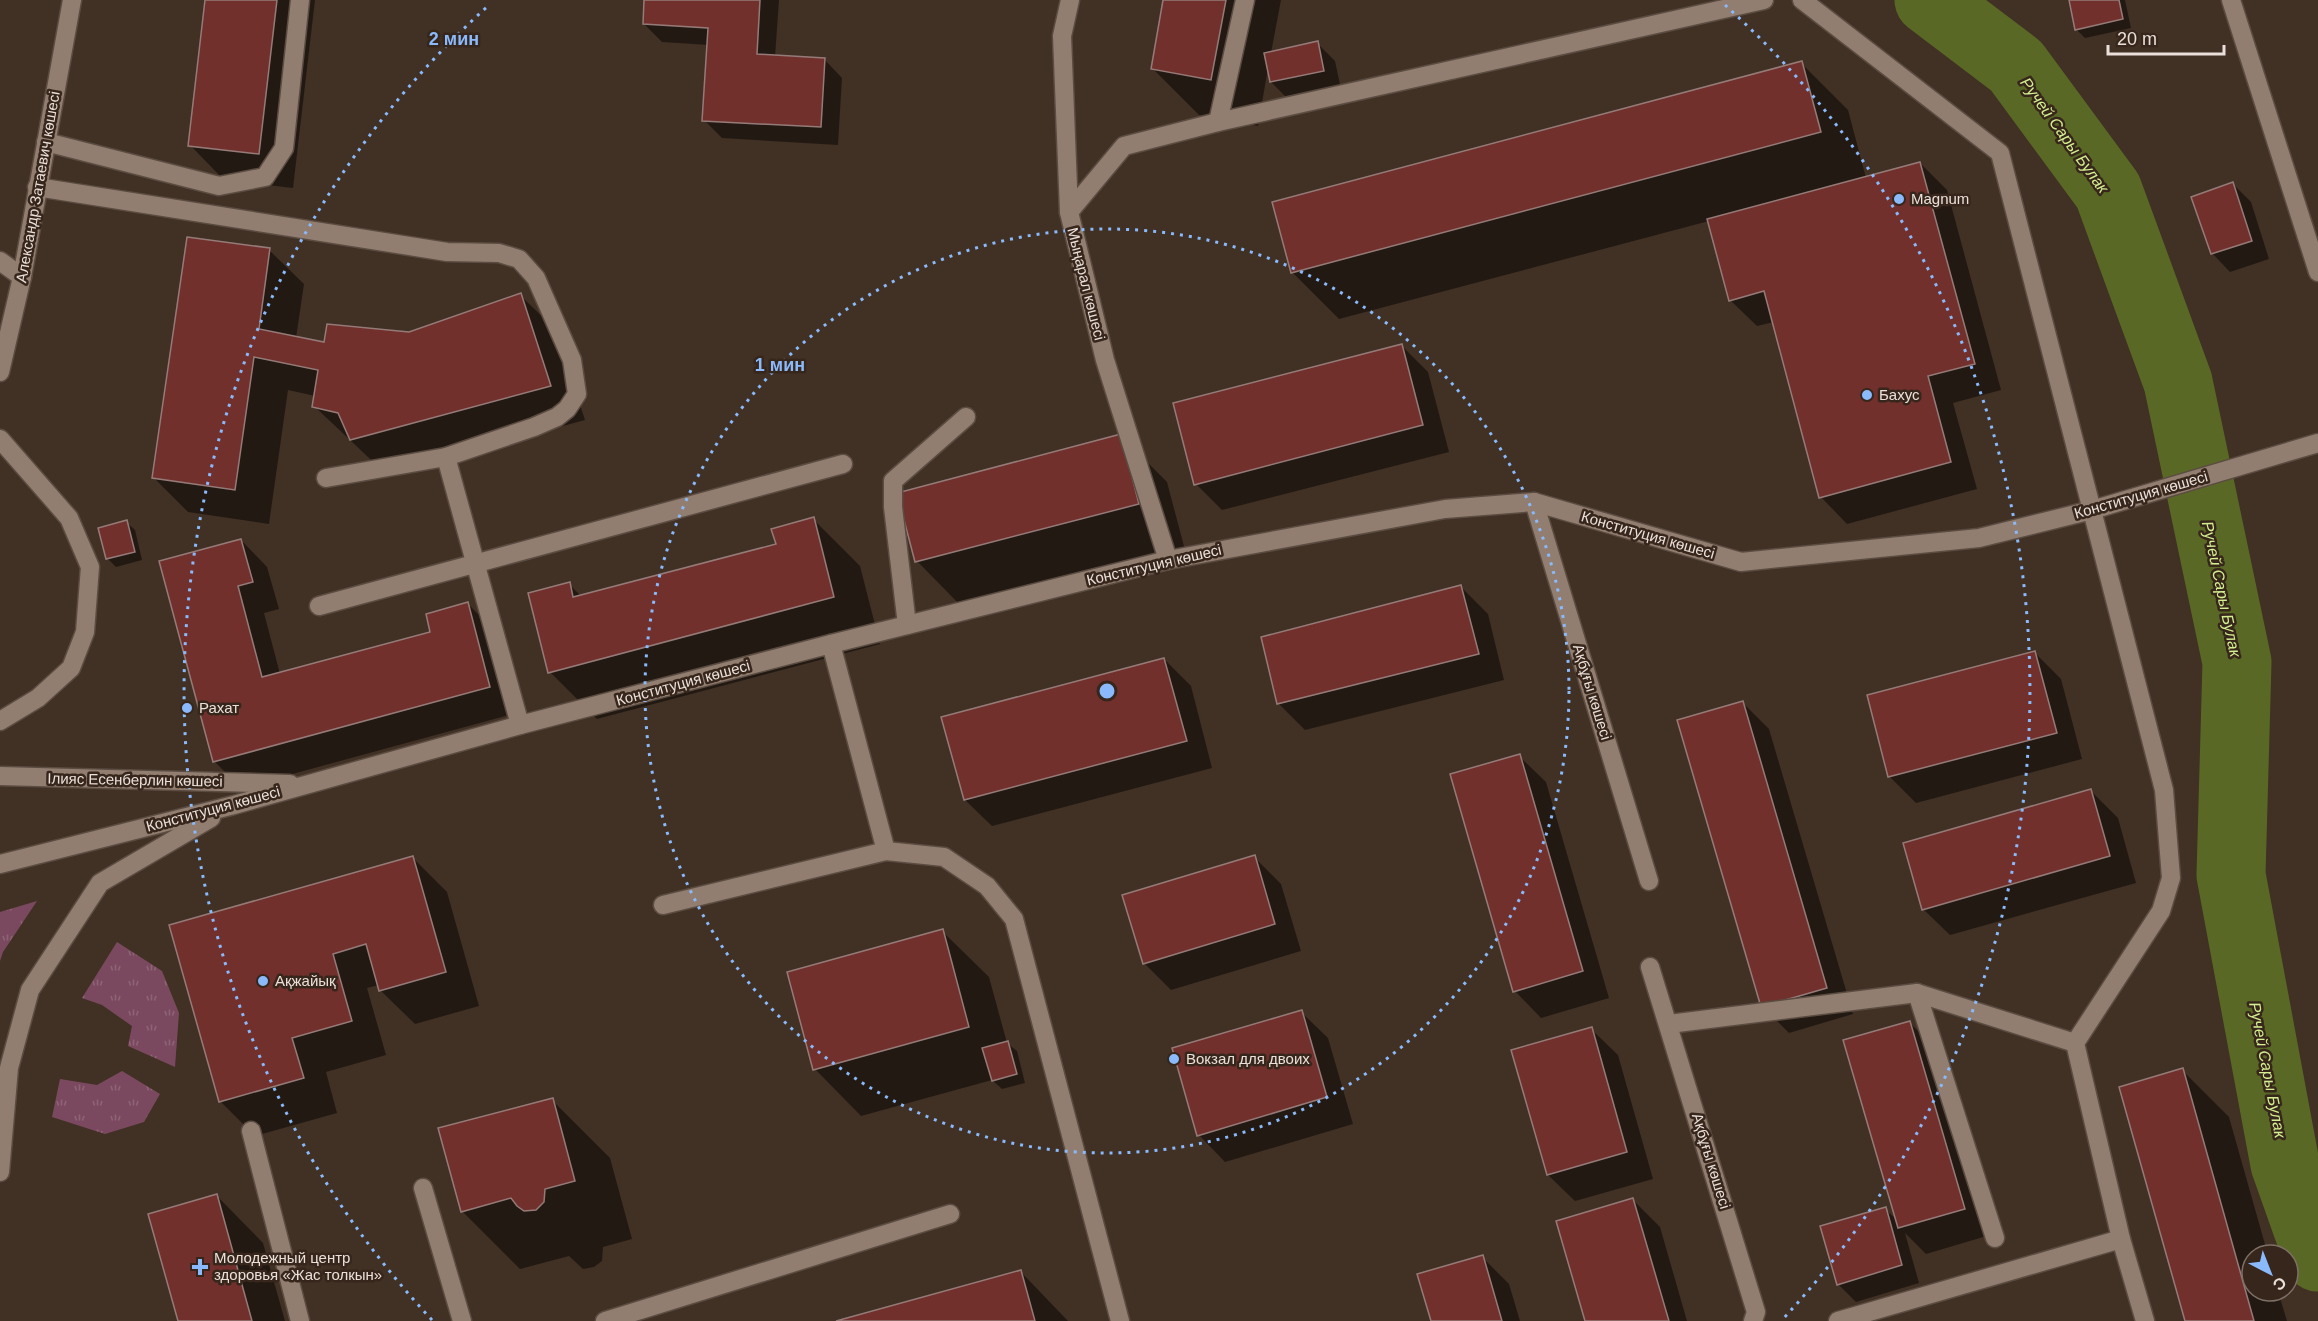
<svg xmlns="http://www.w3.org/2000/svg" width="2318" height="1321" font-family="Helvetica,sans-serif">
	<defs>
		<pattern id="grass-tufts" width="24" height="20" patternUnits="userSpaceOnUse" patternTransform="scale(1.5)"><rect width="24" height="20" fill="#7b495f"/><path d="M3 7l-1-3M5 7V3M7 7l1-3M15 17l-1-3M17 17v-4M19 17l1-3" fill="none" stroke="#8e6375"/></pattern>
	</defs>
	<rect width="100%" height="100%" fill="#413024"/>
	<g fill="url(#grass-tufts)">
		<polygon points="37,901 3,952 0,961 0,912"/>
		<polygon points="117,942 162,971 179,1013 175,1067 128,1046 132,1026 102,1005 82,998"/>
		<polygon points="122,1071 160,1094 144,1122 105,1134 52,1117 60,1079 97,1085"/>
	</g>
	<g fill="#0007">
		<polygon points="207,0 315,0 293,188 224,180 190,145"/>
		<polygon points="646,0 779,0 775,57 824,59 842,78 838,145 722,138 704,120 709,45 662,42 644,24"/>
		<polygon points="1165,0 1281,0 1271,53 1317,43 1335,61 1341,89 1289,100 1271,82 1268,68 1258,126 1199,115 1152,68"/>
		<polygon points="2070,0 2125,0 2131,28 2085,38 2076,29"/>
		<polygon points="1801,63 1848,110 1866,178 1920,163 1947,190 2001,390 1953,403 1977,489 1847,524 1821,497 1774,322 1757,326 1730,300 1709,221 1339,319 1292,272"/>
		<polygon points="2233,184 2251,202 2269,259 2230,272 2212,253"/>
		<polygon points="269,250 304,284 296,338 325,344 409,334 520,295 555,329 585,420 386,474 314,406 315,396 288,390 269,524 188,512 154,478"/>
		<polygon points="1402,346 1428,372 1449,452 1222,510 1196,484"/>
		<polygon points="1121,436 1167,482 1185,550 963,608 917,561"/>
		<polygon points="813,519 860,566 880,644 597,719 550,672 569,584 582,597 777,545"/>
		<polygon points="126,522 135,530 142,560 116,567 107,558"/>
		<polygon points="241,540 267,567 279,609 264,613 280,674 432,633 468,604 494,630 516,713 241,788 214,761"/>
		<polygon points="1461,587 1488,614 1504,680 1305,730 1279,704 1262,638"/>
		<polygon points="2035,653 2061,679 2082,759 1916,803 1889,776"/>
		<polygon points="1164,659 1191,686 1212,768 992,826 965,800"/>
		<polygon points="1742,702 1769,729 1853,1014 1789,1033 1762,1006"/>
		<polygon points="1519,756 1546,782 1609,998 1541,1018 1515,991"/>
		<polygon points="2091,791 2118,818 2136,883 1950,935 1923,909"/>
		<polygon points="1254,857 1281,884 1301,951 1171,990 1144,963"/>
		<polygon points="413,858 447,892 479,1006 415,1024 380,990 379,985 367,988 386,1055 326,1072 337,1113 255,1136 220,1101 171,926"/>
		<polygon points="942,931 989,977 1007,1043 1017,1051 1025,1083 1002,1089 992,1080 861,1116 815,1069"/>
		<polygon points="1301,1012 1328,1038 1353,1124 1225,1162 1199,1135"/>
		<polygon points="1910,1023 1936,1049 1990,1235 1926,1254 1905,1233 1919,1283 1856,1302 1838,1284 1885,1209 1898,1221"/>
		<polygon points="1591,1029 1618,1055 1653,1179 1575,1201 1548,1175"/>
		<polygon points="2182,1070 2229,1117 2268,1255 2252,1255 2252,1291 2278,1291 2287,1321 2187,1321"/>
		<polygon points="552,1100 610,1158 632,1239 603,1247 602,1261 594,1267 583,1269 569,1256 520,1269 462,1211"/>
		<polygon points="217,1196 263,1243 285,1321 180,1321"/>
		<polygon points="1633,1200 1660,1227 1687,1321 1587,1321"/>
		<polygon points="1482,1257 1509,1284 1520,1321 1432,1321"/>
		<polygon points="1020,1271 1068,1321 842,1321"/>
	</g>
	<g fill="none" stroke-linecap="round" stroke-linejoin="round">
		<polyline stroke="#596925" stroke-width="69" points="1929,0 2016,66 2108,191 2178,382 2237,662 2231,875 2285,1164 2318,1257"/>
	</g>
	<g fill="#72302d" stroke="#957b78" stroke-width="1.5">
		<polygon points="205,0 277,0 259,154 188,146"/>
		<polygon points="644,0 760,0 757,54 825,58 821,127 702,121 708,28 643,24"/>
		<polygon points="1163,0 1226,0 1211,80 1151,69"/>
		<polygon points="2069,0 2119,0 2123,19 2075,30"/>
		<polygon points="1318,41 1324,71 1270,82 1264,53"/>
		<polygon points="1802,61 1821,132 1291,273 1272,202"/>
		<polygon points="1920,162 1975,364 1928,376 1951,462 1819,498 1764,291 1729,301 1707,219"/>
		<polygon points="2233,182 2252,241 2211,254 2191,197"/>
		<polygon points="187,237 270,248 259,329 324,342 327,324 409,332 521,293 551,386 350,440 338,413 312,407 318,370 254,357 235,490 152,478"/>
		<polygon points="1402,344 1423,425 1194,485 1173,403"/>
		<polygon points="1121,434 1139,504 915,562 897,493"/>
		<polygon points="814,517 834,597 548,673 528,593 570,582 573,597 776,544 771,529"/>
		<polygon points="127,520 135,552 106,559 98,528"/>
		<polygon points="241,539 253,582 238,586 262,677 430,632 426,614 468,602 490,687 213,762 159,561"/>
		<polygon points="1461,585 1479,654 1277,704 1261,637"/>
		<polygon points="2035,651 2057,733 1888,777 1867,695"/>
		<polygon points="1164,658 1187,741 964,800 941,717"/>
		<polygon points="1743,701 1827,988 1761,1007 1677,720"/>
		<polygon points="1520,754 1583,971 1513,992 1450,774"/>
		<polygon points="2091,789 2110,856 1922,910 1903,843"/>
		<polygon points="1255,855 1275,924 1143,964 1122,895"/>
		<polygon points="413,856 446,972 379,991 366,944 333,954 352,1021 292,1038 304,1078 219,1102 169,925"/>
		<polygon points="943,929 969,1027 813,1070 787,972"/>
		<polygon points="1302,1010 1327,1097 1197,1136 1172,1048"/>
		<polygon points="1910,1021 1965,1209 1898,1228 1843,1040"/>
		<polygon points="1592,1027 1627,1152 1547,1175 1511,1050"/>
		<polygon points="1008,1041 1017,1074 992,1081 982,1048"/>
		<polygon points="2183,1068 2254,1321 2185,1321 2119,1087"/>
		<polygon points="553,1098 575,1181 545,1189 544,1202 536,1210 524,1211 517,1206 511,1198 461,1212 438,1128"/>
		<polygon points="217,1194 252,1321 178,1321 148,1214"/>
		<polygon points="1633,1198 1669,1321 1585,1321 1556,1221"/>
		<polygon points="1886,1207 1902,1265 1837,1285 1820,1226"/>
		<polygon points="1483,1255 1502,1321 1431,1321 1417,1274"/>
		<polygon points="1021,1270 1035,1321 836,1321"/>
	</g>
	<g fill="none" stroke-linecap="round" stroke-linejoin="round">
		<g stroke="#5b4c42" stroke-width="21">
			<g id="lane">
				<polyline points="1802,0 2000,153 2164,790 2171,878 2161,911 2075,1043 2121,1239 2145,1321"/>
				<polyline points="1218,122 1245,0"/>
				<polyline points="46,142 219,186 265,177 284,148 300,0"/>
				<polyline points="37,187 447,252 499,253 519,259 536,278 572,360 577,394 567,409 557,417 534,427 446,457"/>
				<polyline points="1069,212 1124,146 1218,122 1764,0"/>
				<polyline points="0,261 22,277"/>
				<polyline points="0,439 69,518 90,567 85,632 71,668 38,698 0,721"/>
				<polyline points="326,478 446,457 520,725"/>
				<polyline points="1534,502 1649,881"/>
				<polyline points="319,606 843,464"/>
				<polyline points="907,625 893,507 893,481 966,417"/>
				<polyline points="663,905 886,851"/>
				<polyline points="1650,967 1756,1312 1753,1321"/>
				<polyline points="1917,993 1995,1238"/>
				<polyline points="1669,1024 1917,993 2075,1043"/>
				<polyline points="251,1131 300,1321"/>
				<polyline points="423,1188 462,1321"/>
				<polyline points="605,1321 950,1214"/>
				<polyline points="1838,1321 2121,1239"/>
			</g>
		</g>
		<g stroke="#5b4c42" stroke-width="21">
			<g id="street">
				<polyline points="1070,0 1062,36 1069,212 1105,360 1168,560"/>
				<polyline points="2231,0 2318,272"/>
				<polyline points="831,644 886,851 944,857 987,886 1014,919 1120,1321"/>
			</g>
		</g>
		<g stroke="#5b4c42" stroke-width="21">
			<g id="secondary">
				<polyline points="0,372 22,277 72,0"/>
				<polyline points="0,776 290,784"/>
				<polyline points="0,864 234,805 520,725 831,644 1168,560 1445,509 1534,502 1741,562 1979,538 2092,510 2318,443"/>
				<polyline points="0,1172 9,1068 30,990 100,883 211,818"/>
			</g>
		</g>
		<use href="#lane" stroke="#927e70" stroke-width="18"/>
		<use href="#street" stroke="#927e70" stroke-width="18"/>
		<use href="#secondary" stroke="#927e70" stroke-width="18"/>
	</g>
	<g fill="none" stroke="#8abafc" stroke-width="3" stroke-dasharray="3 6">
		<circle cx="1107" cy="691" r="462"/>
		<path d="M432 1320A923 923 0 0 1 489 5M1725 5A923 923 0 0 1 1782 1320"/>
	</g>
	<g fill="#8abafc" stroke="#37261b" stroke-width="2">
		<circle cx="1899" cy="199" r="6"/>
		<circle cx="1867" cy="395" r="6"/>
		<circle cx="187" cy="708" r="6"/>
		<circle cx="263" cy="981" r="6"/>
		<circle cx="1174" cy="1059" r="6"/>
		<path d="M197 1258h6v6h6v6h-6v6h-6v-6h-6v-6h6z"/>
	</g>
	<g text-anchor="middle" stroke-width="5" stroke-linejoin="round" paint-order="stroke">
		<g font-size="15" fill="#ebe0d9" stroke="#37261b">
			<text transform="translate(38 187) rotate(-80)" y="5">Александр Затаевич көшесі</text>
			<text transform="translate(1086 284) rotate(76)" y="5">Мыңарал көшесі</text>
			<text transform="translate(2141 495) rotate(-16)" y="5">Конституция көшесі</text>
			<text transform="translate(1648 535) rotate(16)" y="5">Конституция көшесі</text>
			<text transform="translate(1154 565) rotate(-13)" y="5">Конституция көшесі</text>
			<text transform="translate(683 683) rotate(-15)" y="5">Конституция көшесі</text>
			<text transform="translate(1592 692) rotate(73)" y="5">Ақбұғы көшесі</text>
			<text transform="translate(135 780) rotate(1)" y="5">Ілияс Есенберлин көшесі</text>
			<text transform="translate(213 809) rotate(-15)" y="5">Конституция көшесі</text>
			<text transform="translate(1711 1161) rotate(73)" y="5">Ақбұғы көшесі</text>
		</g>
		<g font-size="15" fill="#ebe0d9" stroke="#37261b" text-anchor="start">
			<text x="1911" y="204">Magnum</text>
			<text x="1879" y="400">Бахус</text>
			<text x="199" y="713">Рахат</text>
			<text x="275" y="986">Ақжайық</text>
			<text x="1186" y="1064">Вокзал для двоих</text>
			<text x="214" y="1263">Молодежный центр<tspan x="214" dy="17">здоровья «Жас толкын»</tspan></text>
		</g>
		<g font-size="16" font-style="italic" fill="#d4ef8f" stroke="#37261b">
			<text transform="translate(2065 135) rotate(54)" y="6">Ручей Сары Булак</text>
			<text transform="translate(2222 589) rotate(78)" y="6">Ручей Сары Булак</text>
			<text transform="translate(2268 1070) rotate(79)" y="6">Ручей Сары Булак</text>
		</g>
	</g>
	<circle cx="1107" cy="691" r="9" fill="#8abafc" stroke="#37261b" stroke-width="3"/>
	<g font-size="18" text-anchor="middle" font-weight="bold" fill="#8abafc" stroke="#37261b" stroke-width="5" stroke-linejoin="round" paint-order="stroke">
		<text x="454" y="45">2 мин</text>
		<text x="780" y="371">1 мин</text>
	</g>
	<g transform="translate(2270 1273) rotate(138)"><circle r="28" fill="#37261b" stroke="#7f7067" stroke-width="1.5"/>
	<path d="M0-4.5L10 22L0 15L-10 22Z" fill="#8abafc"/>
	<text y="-9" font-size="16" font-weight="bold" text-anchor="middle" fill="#ebe0d9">С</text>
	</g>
	<path d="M2108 45v9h116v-9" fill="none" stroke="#ebe0d9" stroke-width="3"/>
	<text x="2117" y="45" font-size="18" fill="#ebe0d9" stroke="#37261b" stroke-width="4.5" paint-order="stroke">20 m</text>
</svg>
